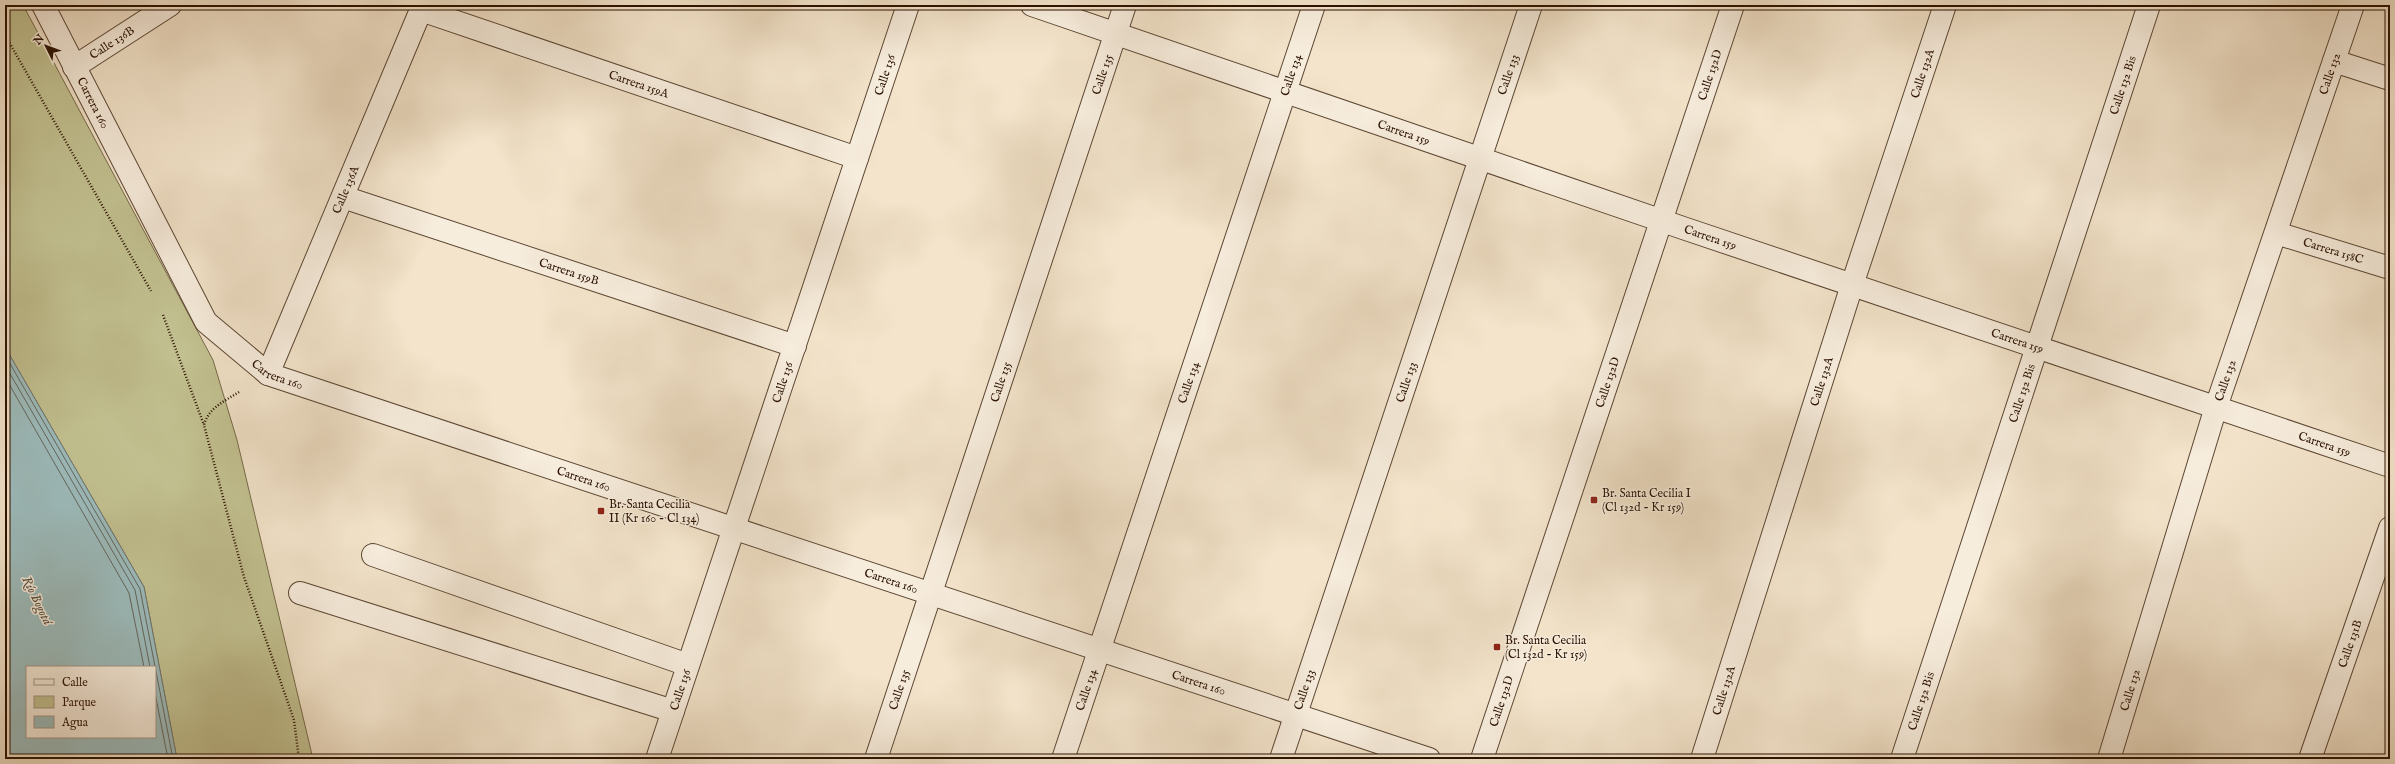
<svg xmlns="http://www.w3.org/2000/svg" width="2395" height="764" font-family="'IM FELL English',serif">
	<rect width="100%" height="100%" fill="#f3e4cb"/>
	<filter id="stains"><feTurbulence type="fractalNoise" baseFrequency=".005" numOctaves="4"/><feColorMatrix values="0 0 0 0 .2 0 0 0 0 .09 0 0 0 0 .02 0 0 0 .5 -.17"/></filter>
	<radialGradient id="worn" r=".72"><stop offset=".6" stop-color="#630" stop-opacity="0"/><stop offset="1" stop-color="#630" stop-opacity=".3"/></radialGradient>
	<polygon fill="#c3c292" stroke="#766a49" points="5,5 23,5 213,360 237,440 313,759 177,759 144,587 5,347"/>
	<path fill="#9dbdbe" stroke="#6f7872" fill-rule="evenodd" d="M5,347L144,587L177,759H5ZM27,667H155V737H27Z"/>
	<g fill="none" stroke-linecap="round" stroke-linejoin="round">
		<g stroke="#64675f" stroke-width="1">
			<polyline points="5,355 140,589 173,759"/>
			<polyline points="5,365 135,590 150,667"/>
			<polyline points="5,377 129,593 144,667"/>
			<polyline points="155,693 168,759"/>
		</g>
		<g stroke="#5c4633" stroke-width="24">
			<g id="minor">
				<path id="s1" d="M43,5L206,322L268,374L1429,759"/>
				<path id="s2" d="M1032,5L1683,228L2390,466"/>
				<path id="s3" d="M421,10L857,158"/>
				<polyline points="2334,61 2390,79"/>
				<path id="s4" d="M74,67L170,5"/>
				<path id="s5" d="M343,197L795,346"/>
				<path id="s6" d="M2276,233L2390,268"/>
				<path id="s7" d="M268,374L423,5"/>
				<polyline points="373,555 688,665"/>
				<polyline points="300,593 673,711"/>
				<path id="s8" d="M657,759L908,5"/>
				<path id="s9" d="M876,759L1125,5"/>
				<path id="s10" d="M1063,759L1314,5"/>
				<path id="s11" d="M1281,759L1531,5"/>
				<path id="s12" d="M1482,759L1733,5"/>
				<path id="s13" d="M1702,759L1852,285L1945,5"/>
				<path id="s14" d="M1902,759L2149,5"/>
				<path id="s15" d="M2109,759L2216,407L2353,5"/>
				<path id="s16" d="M2310,759L2390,528"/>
			</g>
		</g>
		<g stroke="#2a1100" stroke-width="2.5" stroke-dasharray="1 2" stroke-linecap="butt">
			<polyline points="5,35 151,291"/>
			<polyline points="163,315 204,425"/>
			<path d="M239,392C225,401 208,408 204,425L244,577L294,720L299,759"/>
		</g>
		<use href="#minor" stroke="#f7eddd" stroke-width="22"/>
	</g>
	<g fill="#8f2418" stroke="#f7eddd" stroke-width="1.5">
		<rect x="1590" y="496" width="8" height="8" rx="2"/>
		<rect x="597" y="507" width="8" height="8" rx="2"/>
		<rect x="1493" y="643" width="8" height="8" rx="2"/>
	</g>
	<g text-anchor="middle" stroke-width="3" stroke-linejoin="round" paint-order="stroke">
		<g font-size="12" fill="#2a1100" stroke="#f7eddd">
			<text dy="4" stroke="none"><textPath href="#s4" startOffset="45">Calle 136B</textPath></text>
			<text dy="4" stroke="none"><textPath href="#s13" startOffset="720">Calle 132A</textPath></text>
			<text dy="4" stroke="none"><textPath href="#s9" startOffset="721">Calle 135</textPath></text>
			<text dy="4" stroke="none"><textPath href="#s11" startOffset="721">Calle 133</textPath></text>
			<text dy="4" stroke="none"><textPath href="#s15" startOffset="720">Calle 132</textPath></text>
			<text dy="4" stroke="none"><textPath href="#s8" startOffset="721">Calle 136</textPath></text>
			<text dy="4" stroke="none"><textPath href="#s10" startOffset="721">Calle 134</textPath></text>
			<text dy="4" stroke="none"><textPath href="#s12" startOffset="721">Calle 132D</textPath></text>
			<text dy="4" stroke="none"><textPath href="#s3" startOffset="230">Carrera 159A</textPath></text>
			<text dy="4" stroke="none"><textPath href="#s14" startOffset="709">Calle 132 Bis</textPath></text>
			<text dy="4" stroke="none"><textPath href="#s1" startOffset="110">Carrera 160</textPath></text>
			<text dy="4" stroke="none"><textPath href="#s2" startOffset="393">Carrera 159</textPath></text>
			<text dy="4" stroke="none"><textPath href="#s7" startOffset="200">Calle 136A</textPath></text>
			<text dy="4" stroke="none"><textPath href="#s2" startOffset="717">Carrera 159</textPath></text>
			<text dy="4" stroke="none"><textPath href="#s6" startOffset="60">Carrera 158C</textPath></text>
			<text dy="4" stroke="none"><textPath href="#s5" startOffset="238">Carrera 159B</textPath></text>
			<text dy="4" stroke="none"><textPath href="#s2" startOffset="1041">Carrera 159</textPath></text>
			<text dy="4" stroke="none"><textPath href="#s1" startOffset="446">Carrera 160</textPath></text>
			<text dy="4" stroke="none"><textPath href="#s15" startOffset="396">Calle 132</textPath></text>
			<text dy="4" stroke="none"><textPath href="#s13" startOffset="396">Calle 132A</textPath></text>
			<text dy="4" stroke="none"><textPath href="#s8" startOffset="397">Calle 136</textPath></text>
			<text dy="4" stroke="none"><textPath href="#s9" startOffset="397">Calle 135</textPath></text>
			<text dy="4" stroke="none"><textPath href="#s10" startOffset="397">Calle 134</textPath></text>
			<text dy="4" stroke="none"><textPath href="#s11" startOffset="397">Calle 133</textPath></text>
			<text dy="4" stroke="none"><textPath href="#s12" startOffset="397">Calle 132D</textPath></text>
			<text dy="4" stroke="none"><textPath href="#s14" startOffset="385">Calle 132 Bis</textPath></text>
			<text dy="4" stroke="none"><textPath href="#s2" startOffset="1365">Carrera 159</textPath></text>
			<text dy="4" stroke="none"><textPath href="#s1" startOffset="770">Carrera 160</textPath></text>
			<text dy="4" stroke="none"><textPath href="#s1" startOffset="1094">Carrera 160</textPath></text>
			<text dy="4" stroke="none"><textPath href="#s16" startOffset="122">Calle 131B</textPath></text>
			<text dy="4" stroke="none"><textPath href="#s1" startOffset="1418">Carrera 160</textPath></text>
			<text dy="4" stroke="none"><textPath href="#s8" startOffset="73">Calle 136</textPath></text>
			<text dy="4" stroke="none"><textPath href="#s10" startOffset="73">Calle 134</textPath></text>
			<text dy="4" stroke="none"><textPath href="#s9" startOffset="73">Calle 135</textPath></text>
			<text dy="4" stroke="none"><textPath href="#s11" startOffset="73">Calle 133</textPath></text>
			<text dy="4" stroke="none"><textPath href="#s13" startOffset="72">Calle 132A</textPath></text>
			<text dy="4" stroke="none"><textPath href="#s15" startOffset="72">Calle 132</textPath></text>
			<text dy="4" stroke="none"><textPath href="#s12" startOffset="61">Calle 132D</textPath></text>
			<text dy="4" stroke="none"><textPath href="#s14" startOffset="61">Calle 132 Bis</textPath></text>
		</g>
		<g font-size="12" fill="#2a1100" stroke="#f7eddd" text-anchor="start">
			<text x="1602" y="497">Br. Santa Cecilia I<tspan x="1602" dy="14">(Cl 132d - Kr 159)</tspan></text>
			<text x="609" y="508">Br. Santa Cecilia<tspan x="609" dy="14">II (Kr 160 - Cl 134)</tspan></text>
			<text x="1505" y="644">Br. Santa Cecilia<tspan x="1505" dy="14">(Cl 132d - Kr 159)</tspan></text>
		</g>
		<g font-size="13" font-style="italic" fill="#524d42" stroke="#f7eddd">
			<text transform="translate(38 600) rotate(64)" y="5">Río Bogotá</text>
		</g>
	</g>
	<rect width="2395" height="764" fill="none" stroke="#f3e4cb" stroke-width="20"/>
	<rect x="6" y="6" width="2383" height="752" fill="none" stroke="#2a1100" stroke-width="2"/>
	<rect x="10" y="10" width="2375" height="744" fill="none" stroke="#2a1100"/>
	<rect x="26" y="666" width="130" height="72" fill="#f7eddd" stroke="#a59585"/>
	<rect x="34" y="679" width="20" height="6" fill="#f7eddd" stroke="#a59585"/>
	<text x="62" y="686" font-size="12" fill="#2a1100">Calle</text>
	<rect x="34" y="696" width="20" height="12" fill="#c3c292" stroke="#a59585"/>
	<text x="62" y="706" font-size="12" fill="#2a1100">Parque</text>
	<rect x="34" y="716" width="20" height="12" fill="#9dbdbe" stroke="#a59585"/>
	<text x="62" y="726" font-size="12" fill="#2a1100">Agua</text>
	<g transform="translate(46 46) rotate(312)" stroke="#f7eddd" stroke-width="3" paint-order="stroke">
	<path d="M0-3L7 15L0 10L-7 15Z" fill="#2a1100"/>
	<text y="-6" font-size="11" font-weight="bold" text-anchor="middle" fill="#2a1100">N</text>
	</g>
	<rect width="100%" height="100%" filter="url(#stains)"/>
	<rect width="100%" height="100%" fill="url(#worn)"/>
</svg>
